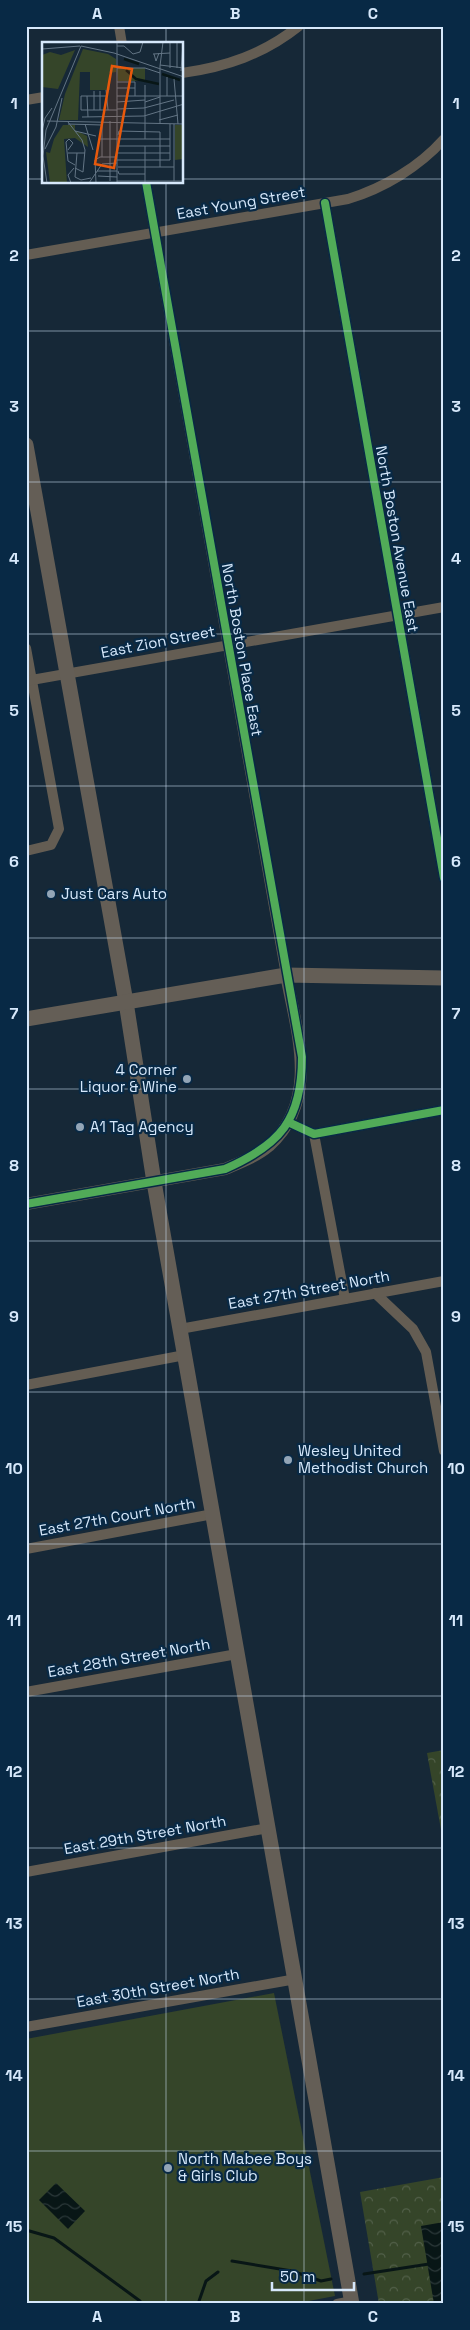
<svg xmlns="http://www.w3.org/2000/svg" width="470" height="2330" font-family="'Space Grotesk',sans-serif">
	<defs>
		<pattern id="forest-crowns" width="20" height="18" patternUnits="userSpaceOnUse" patternTransform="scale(1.25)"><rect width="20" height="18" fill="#354529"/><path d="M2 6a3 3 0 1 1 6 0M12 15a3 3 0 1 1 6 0" fill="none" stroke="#526049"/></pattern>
		<pattern id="water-waves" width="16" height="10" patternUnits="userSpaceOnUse" patternTransform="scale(1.25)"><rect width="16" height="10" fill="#081616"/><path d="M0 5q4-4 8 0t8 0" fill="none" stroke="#2b3839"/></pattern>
	</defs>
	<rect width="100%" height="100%" fill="#162837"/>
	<g fill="url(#forest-crowns)">
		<polygon points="444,1750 444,1846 427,1753"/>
		<polygon points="444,2177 444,2304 379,2304 360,2192"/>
	</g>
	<polygon fill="#354529" points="274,1993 335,2296 293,2304 26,2304 26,2039"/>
	<g fill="url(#water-waves)">
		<polygon points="56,2183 85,2211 68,2229 39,2200"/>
		<polygon points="444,2222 444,2304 434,2304 421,2226"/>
	</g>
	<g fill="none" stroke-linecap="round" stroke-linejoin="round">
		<g stroke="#081616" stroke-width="3">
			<polyline points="26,2230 54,2238 140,2301"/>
			<polyline points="232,2261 292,2271 321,2281 331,2279"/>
			<polyline points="364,2274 429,2264"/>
			<polyline points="198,2304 206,2281 218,2272"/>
		</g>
		<g stroke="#645d53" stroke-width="10">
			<polyline points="119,26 122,44"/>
			<path d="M182,73C226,67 264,54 299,26"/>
			<polyline points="26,100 44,97"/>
			<polyline points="146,182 286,975"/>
			<polyline points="325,203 444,878"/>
			<path d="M26,255L348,199C384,188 419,167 444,139"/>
			<polyline points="26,648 59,829 51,845 26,851"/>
			<polyline points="26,681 444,607"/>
			<polyline points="288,1122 314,1134 444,1110"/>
			<polyline points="314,1134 345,1299"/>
			<polyline points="375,1293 413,1329 426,1352 444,1451"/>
			<polyline points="180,1329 444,1281"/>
			<polyline points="26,1385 185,1355"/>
			<polyline points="26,1549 213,1514"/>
			<polyline points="26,1692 237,1654"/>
			<polyline points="26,1872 268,1828"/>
			<polyline points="26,2027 296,1979"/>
			<polyline points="337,2304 352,2301"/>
		</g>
		<path stroke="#645d53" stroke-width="12" d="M26,1204L225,1169C239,1163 256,1157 269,1146C320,1100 297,1033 286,975"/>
		<g stroke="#645e56" stroke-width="15">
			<polyline points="26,445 126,1002 154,1182 352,2304"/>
			<polyline points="26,1019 286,975 444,978"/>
		</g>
		<g stroke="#082945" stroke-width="11">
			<g id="cycleway">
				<polyline points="325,203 444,878"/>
				<polyline points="288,1122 314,1134 444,1110"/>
				<path d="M26,1204L225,1169C280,1145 302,1120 302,1057L146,182"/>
			</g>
		</g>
		<use href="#cycleway" stroke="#51ab58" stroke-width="8"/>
	</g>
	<path fill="none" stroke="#d6e8fb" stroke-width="1" stroke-opacity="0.55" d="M166,26V44M304,26V2304M26,179H44M182,179H444M166,182V2304M26,331H444M26,482H444M26,634H444M26,786H444M26,938H444M26,1089H444M26,1241H444M26,1392H444M26,1544H444M26,1696H444M26,1848H444M26,1999H444M26,2151H444"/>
	<g fill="#93a5b6" stroke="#082945" stroke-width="2">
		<circle cx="51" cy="894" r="5"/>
		<circle cx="187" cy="1079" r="5"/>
		<circle cx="80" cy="1127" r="5"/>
		<circle cx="288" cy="1460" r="5"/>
		<circle cx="168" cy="2168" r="5"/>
	</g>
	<g text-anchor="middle" stroke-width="4.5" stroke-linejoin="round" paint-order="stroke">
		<g font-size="15" fill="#d6e8fb" stroke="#082945">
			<text transform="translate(241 203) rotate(-10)" y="5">East Young Street</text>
			<text transform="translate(397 539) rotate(80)" y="5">North Boston Avenue East</text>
			<text transform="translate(158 642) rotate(-11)" y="5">East Zion Street</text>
			<text transform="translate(242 650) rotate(80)" y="5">North Boston Place East</text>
			<text transform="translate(309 1290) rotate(-10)" y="5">East 27th Street North</text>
			<text transform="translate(117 1517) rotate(-10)" y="5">East 27th Court North</text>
			<text transform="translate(129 1658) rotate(-10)" y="5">East 28th Street North</text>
			<text transform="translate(145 1835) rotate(-10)" y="5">East 29th Street North</text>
			<text transform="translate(158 1988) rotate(-10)" y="5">East 30th Street North</text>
		</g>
		<g font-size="15" fill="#d6e8fb" stroke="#082945" text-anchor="start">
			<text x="61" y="899">Just Cars Auto</text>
			<text x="177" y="1075" text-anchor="end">4 Corner<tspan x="177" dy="17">Liquor &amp; Wine</tspan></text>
			<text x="90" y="1132">A1 Tag Agency</text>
			<text x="298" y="1456">Wesley United<tspan x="298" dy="17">Methodist Church</tspan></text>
			<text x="178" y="2164">North Mabee Boys<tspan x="178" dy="17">&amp; Girls Club</tspan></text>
		</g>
	</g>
	<g transform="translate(42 42)">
		<rect width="141" height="141" fill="#162837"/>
		<path d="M33,8L16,47L0,45V13L8,10L19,13Z" fill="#354529"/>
		<path d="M41,7L66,12L74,17V30L67,31L68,48H48V30H38L36,78H17L23,52ZM21,83H33V88L45,94L46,105L33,96L22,97L25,141H8L4,110L8,111L12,97ZM133,83H141V117L133,118Z" fill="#354529"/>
		<path d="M75,26H103V39H76Z" fill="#354529"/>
		<path fill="none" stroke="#081616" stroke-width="2.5" d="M82,17L97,22M84,28L94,37L117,42M120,32L138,38"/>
		<path fill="none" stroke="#637585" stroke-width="1" d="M135,0V26M75,4H82L91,12M0,7L38,4M91,12L98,10L101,0M111,12L128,11M112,12L114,19L117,11M0,16V33M118,23L142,26M75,26H103L118,31M128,26V0H140M139,29L141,0M125,35V54M132,37L136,82M75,40H93V54M75,46H93M64,48L66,68M52,49V68M58,49V68M45,54L46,75M65,54H39V68H75M75,54H142M75,60L103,58M103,60L118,55M75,67L102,66L132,58M40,75L102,74L142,62M117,78L136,73M5,79L142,82M68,79V139M26,80L40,98L43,108L41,130L33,126M26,82L60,83V115M43,82L51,108M118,82V24L121,0M0,89L3,76L10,66M33,89L54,94M76,93L77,89L118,90V125M57,97H128M103,97V43M76,104H128M103,104V140M3,107L14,85L20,56M26,108L31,101L27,97L24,100L26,119L33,123M26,111H43M35,111L33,135L39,138L49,136M76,111H128M75,118H128V82M76,125H132M55,129H75M76,129L77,132H103M56,134L75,135M75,139H142M132,139V82M5,141L1,114L4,88L39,4L72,11L142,35M29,141L26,133L32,126M47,141L60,122L75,121M54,141L53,118L58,115H75M75,141V0"/>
		<path fill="#e8590c" fill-opacity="0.15" stroke="#e8590c" stroke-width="2.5" d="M70,24L90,27L72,126L53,122Z"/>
		<rect width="141" height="141" fill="none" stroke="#d6e8fb" stroke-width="2.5"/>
	</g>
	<rect width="470" height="2330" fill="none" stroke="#082945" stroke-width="55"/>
	<path d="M272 2282v8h82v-8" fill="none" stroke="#d6e8fb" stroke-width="2.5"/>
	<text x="280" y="2282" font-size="15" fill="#d6e8fb" stroke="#082945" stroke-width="4" paint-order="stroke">50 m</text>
	<rect x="28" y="28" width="414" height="2274" fill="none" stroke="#d6e8fb" stroke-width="2"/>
	<g font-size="16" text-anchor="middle" font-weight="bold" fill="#d6e8fb">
		<text x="97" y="19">A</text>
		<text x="235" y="19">B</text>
		<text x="373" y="19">C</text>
		<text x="14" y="109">1</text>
		<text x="456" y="109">1</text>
		<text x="14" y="261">2</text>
		<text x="456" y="261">2</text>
		<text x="14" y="412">3</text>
		<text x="456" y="412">3</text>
		<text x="14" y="564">4</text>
		<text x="456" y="564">4</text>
		<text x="14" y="716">5</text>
		<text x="456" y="716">5</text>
		<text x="14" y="867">6</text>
		<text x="456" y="867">6</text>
		<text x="14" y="1019">7</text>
		<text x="456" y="1019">7</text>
		<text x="14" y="1171">8</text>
		<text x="456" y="1171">8</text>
		<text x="14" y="1322">9</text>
		<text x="456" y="1322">9</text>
		<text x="14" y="1474">10</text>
		<text x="456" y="1474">10</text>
		<text x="14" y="1626">11</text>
		<text x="456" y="1626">11</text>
		<text x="14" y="1777">12</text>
		<text x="456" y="1777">12</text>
		<text x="14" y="1929">13</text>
		<text x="456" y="1929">13</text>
		<text x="14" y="2081">14</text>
		<text x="456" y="2081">14</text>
		<text x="14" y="2232">15</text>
		<text x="456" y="2232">15</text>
		<text x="97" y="2322">A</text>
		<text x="235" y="2322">B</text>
		<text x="373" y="2322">C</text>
	</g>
</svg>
